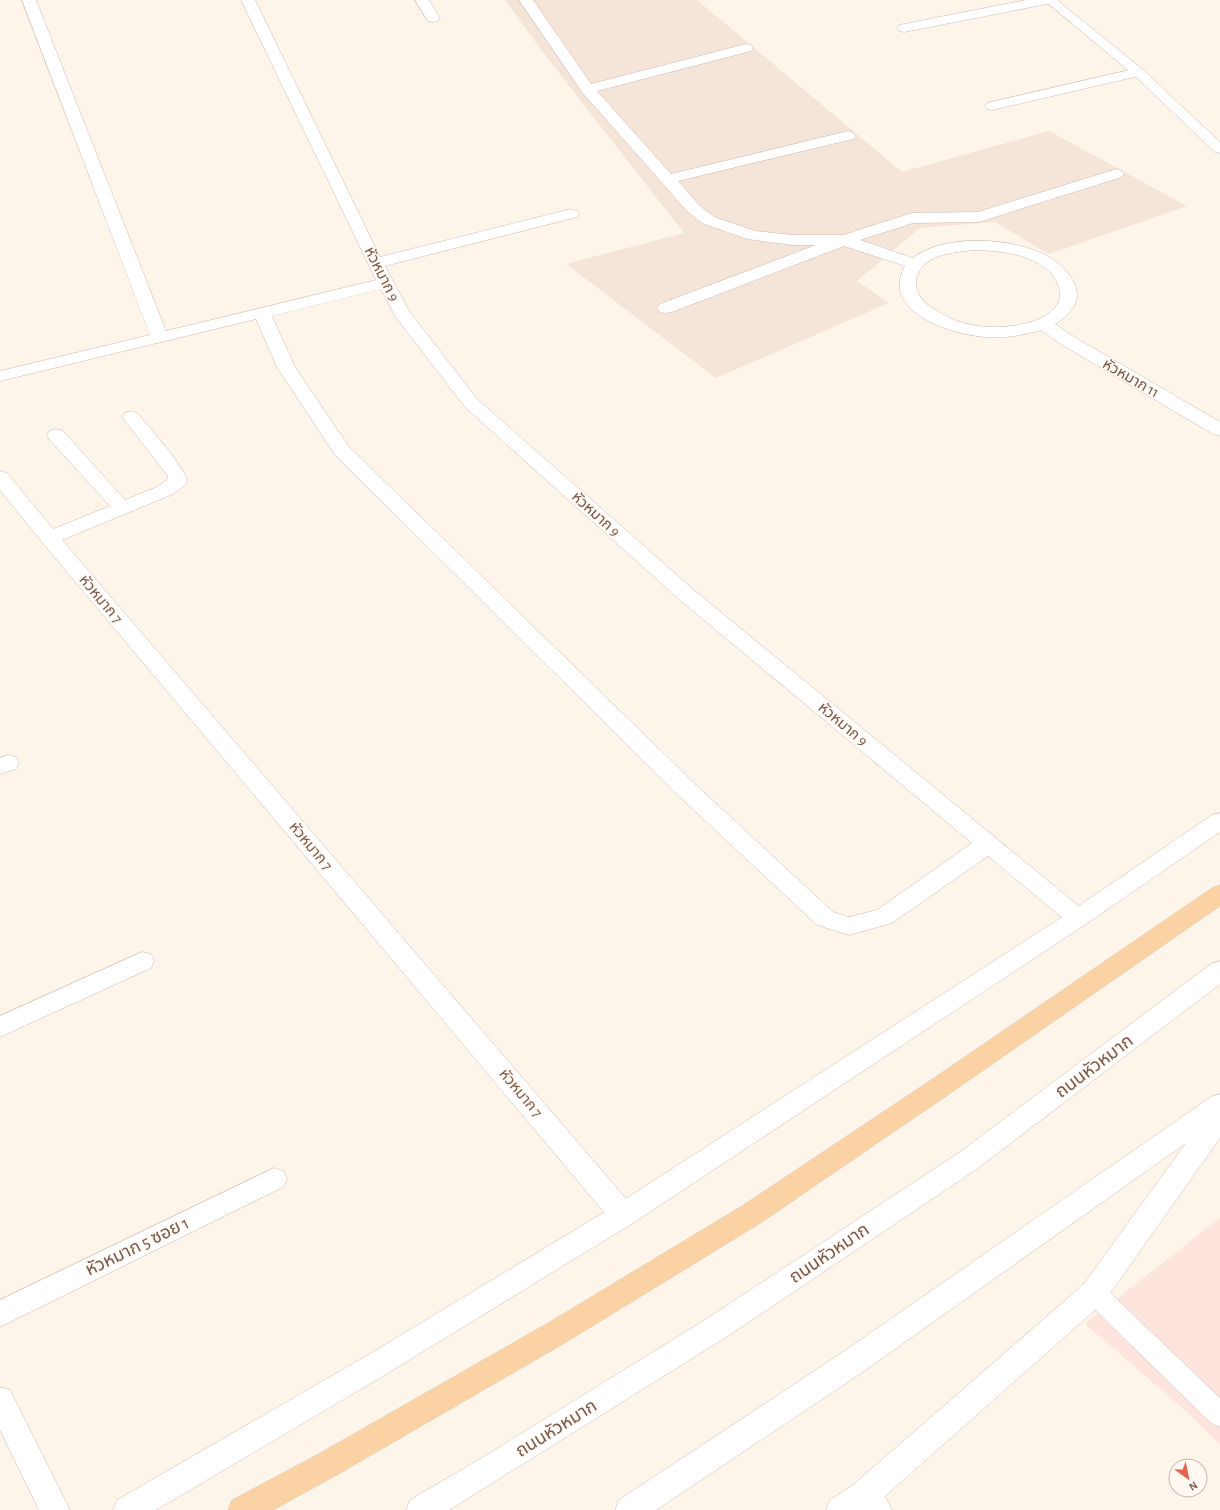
<svg xmlns="http://www.w3.org/2000/svg" width="1220" height="1510" font-family="'Alegreya Sans','Noto Sans Thai',sans-serif">
	<rect width="100%" height="100%" fill="#fdf4ea"/>
	<polygon fill="#f5e5d9" points="505,0 697,0 902,172 1049,131 1187,206 1049,254 995,222 920,228 857,281 889,303 716,378 566,264 684,233 545,55"/>
	<polygon fill="#fde5de" points="1220,1218 1220,1445 1186,1411 1085,1324"/>
	<g fill="none" stroke-linecap="round" stroke-linejoin="round">
		<g stroke="#d0baaf" stroke-width="1">
			<g id="lane">
				<polygon points="1044,0 1057,0 1142,69 1220,142 1220,153 1215,152 1134,75"/>
				<polygon points="1094,1282 1102,1285 1220,1398 1220,1427 1211,1423 1086,1301 1082,1293 1086,1285"/>
			</g>
		</g>
		<g stroke="#d0baaf" stroke-width="1">
			<g id="street">
				<path d="M22,0H36L166,331L376,280L241,0H255L380,257L571,209L577,211L579,214L577,217L385,266L409,311L477,399L695,591L1086,912L1090,918L1086,924L1078,927L1070,924L988,856L892,923L849,935L817,925L680,797L335,455L277,367L256,319L0,381V371L150,335ZM381,289L395,316L465,407L681,601L972,843L877,910L849,917L833,912L696,785L349,447L295,367L272,316Z"/>
				<polygon points="415,0 429,0 440,18 438,21 433,22 428,21"/>
				<path d="M519,0H533L591,84L746,44L751,45L753,48L751,51L597,91L671,174L848,131L853,133L856,136L853,139L678,181L699,205L714,217L755,231L793,235H843L912,213L978,212L1110,171L1116,169L1122,171L1124,174L1122,177L985,220L979,222L913,223L860,240L913,258C947,230 1039,237 1066,271C1072,278 1077,286 1077,296C1076,308 1065,318 1055,324L1071,335L1220,422V436L1213,434L1059,343L1041,330C1023,335 1005,339 986,337C953,335 879,312 905,266L844,246L672,312L666,313L660,312L657,308L660,304L816,245H793L747,239L702,223L687,211L582,92ZM974,250C1000,251 1031,253 1051,273C1056,279 1060,287 1060,295C1058,323 1009,328 988,327C967,326 948,319 931,307C920,300 912,287 918,274C925,254 956,252 974,250Z"/>
				<polygon points="1026,0 1054,0 1052,3 1047,4 904,32 899,31 897,28 899,25 904,24"/>
				<polygon points="1138,68 1143,69 1145,72 1143,75 992,110 987,109 985,106 987,103"/>
				<path d="M131,411L137,413C146,423 188,471 187,481C185,487 176,492 171,495L62,540L633,1207L636,1215L633,1223L623,1227L613,1223L42,542L0,490V471L7,473L53,529L110,506L49,439L47,435L49,431L56,429L63,431L125,500L157,487L167,480L168,476L122,417L125,413Z"/>
				<polygon points="8,755 16,757 19,763 16,769 0,774 0,758"/>
				<polygon points="142,952 151,954 154,961 151,968 0,1037 0,1016"/>
				<polygon points="274,1168 283,1171 287,1179 283,1187 0,1327 0,1300"/>
				<polygon points="0,1387 10,1390 70,1510 39,1510 0,1430"/>
				<path d="M864,1481C878,1486 886,1496 892,1510H857L853,1505L849,1495L853,1485Z"/>
			</g>
		</g>
		<g stroke="#d6bdaf" stroke-width="1">
			<g id="secondary">
				<polygon points="1220,813 1220,832 1086,924 633,1223 388,1373 156,1510 113,1510 117,1500 368,1355 613,1207 1070,912 1212,815"/>
				<polygon points="1220,961 1220,984 978,1168 728,1336 449,1510 406,1510 410,1500 490,1453 708,1318 960,1152 1211,964"/>
				<polygon points="1220,1094 1220,1138 1104,1302 875,1505 867,1510 826,1510 830,1500 853,1485 1084,1284 1186,1143 864,1371 656,1510 615,1510 619,1500 843,1352 1211,1097"/>
			</g>
		</g>
		<g stroke="#d9d0cd" stroke-width="1">
			<polygon id="primary" points="1220,885 1220,906 952,1092 762,1222 568,1341 335,1476 273,1510 228,1510 232,1500 315,1456 548,1323 742,1206 934,1078 1212,888"/>
		</g>
		<use href="#lane" fill="#fff" fill-rule="evenodd"/>
		<use href="#street" fill="#fff" fill-rule="evenodd"/>
		<use href="#secondary" fill="#fff" fill-rule="evenodd"/>
		<use href="#primary" fill="#fbd2a3" fill-rule="evenodd"/>
	</g>
	<g text-anchor="middle" stroke-width="3" stroke-linejoin="round" paint-order="stroke">
		<g font-size="15" fill="#79584c" stroke="#fff8f1">
			<text transform="translate(382 274) rotate(63)" y="5">หัวหมาก 9</text>
			<text transform="translate(1131 378) rotate(30)" y="5">หัวหมาก 11</text>
			<text transform="translate(596 514) rotate(42)" y="5">หัวหมาก 9</text>
			<text transform="translate(101 599) rotate(50)" y="5">หัวหมาก 7</text>
			<text transform="translate(843 724) rotate(40)" y="5">หัวหมาก 9</text>
			<text transform="translate(311 846) rotate(50)" y="5">หัวหมาก 7</text>
			<text transform="translate(521 1093) rotate(50)" y="5">หัวหมาก 7</text>
		</g>
		<g font-size="18" fill="#79584c" stroke="#fff8f1">
			<text transform="translate(1094 1066) rotate(-37)" y="6">ถนนหัวหมาก</text>
			<text transform="translate(137 1246) rotate(-26)" y="6">หัวหมาก 5 ซอย 1</text>
			<text transform="translate(829 1253) rotate(-34)" y="6">ถนนหัวหมาก</text>
			<text transform="translate(556 1428) rotate(-32)" y="6">ถนนหัวหมาก</text>
		</g>
	</g>
	<g transform="translate(1188 1478) rotate(147)"><circle r="19" fill="#fff8f1" stroke="#c9b8af"/>
	<path d="M0-3L7 15L0 10L-7 15Z" fill="#e7634f"/>
	<text y="-6" font-size="11" font-weight="bold" text-anchor="middle" fill="#79584c">N</text>
	</g>
</svg>
